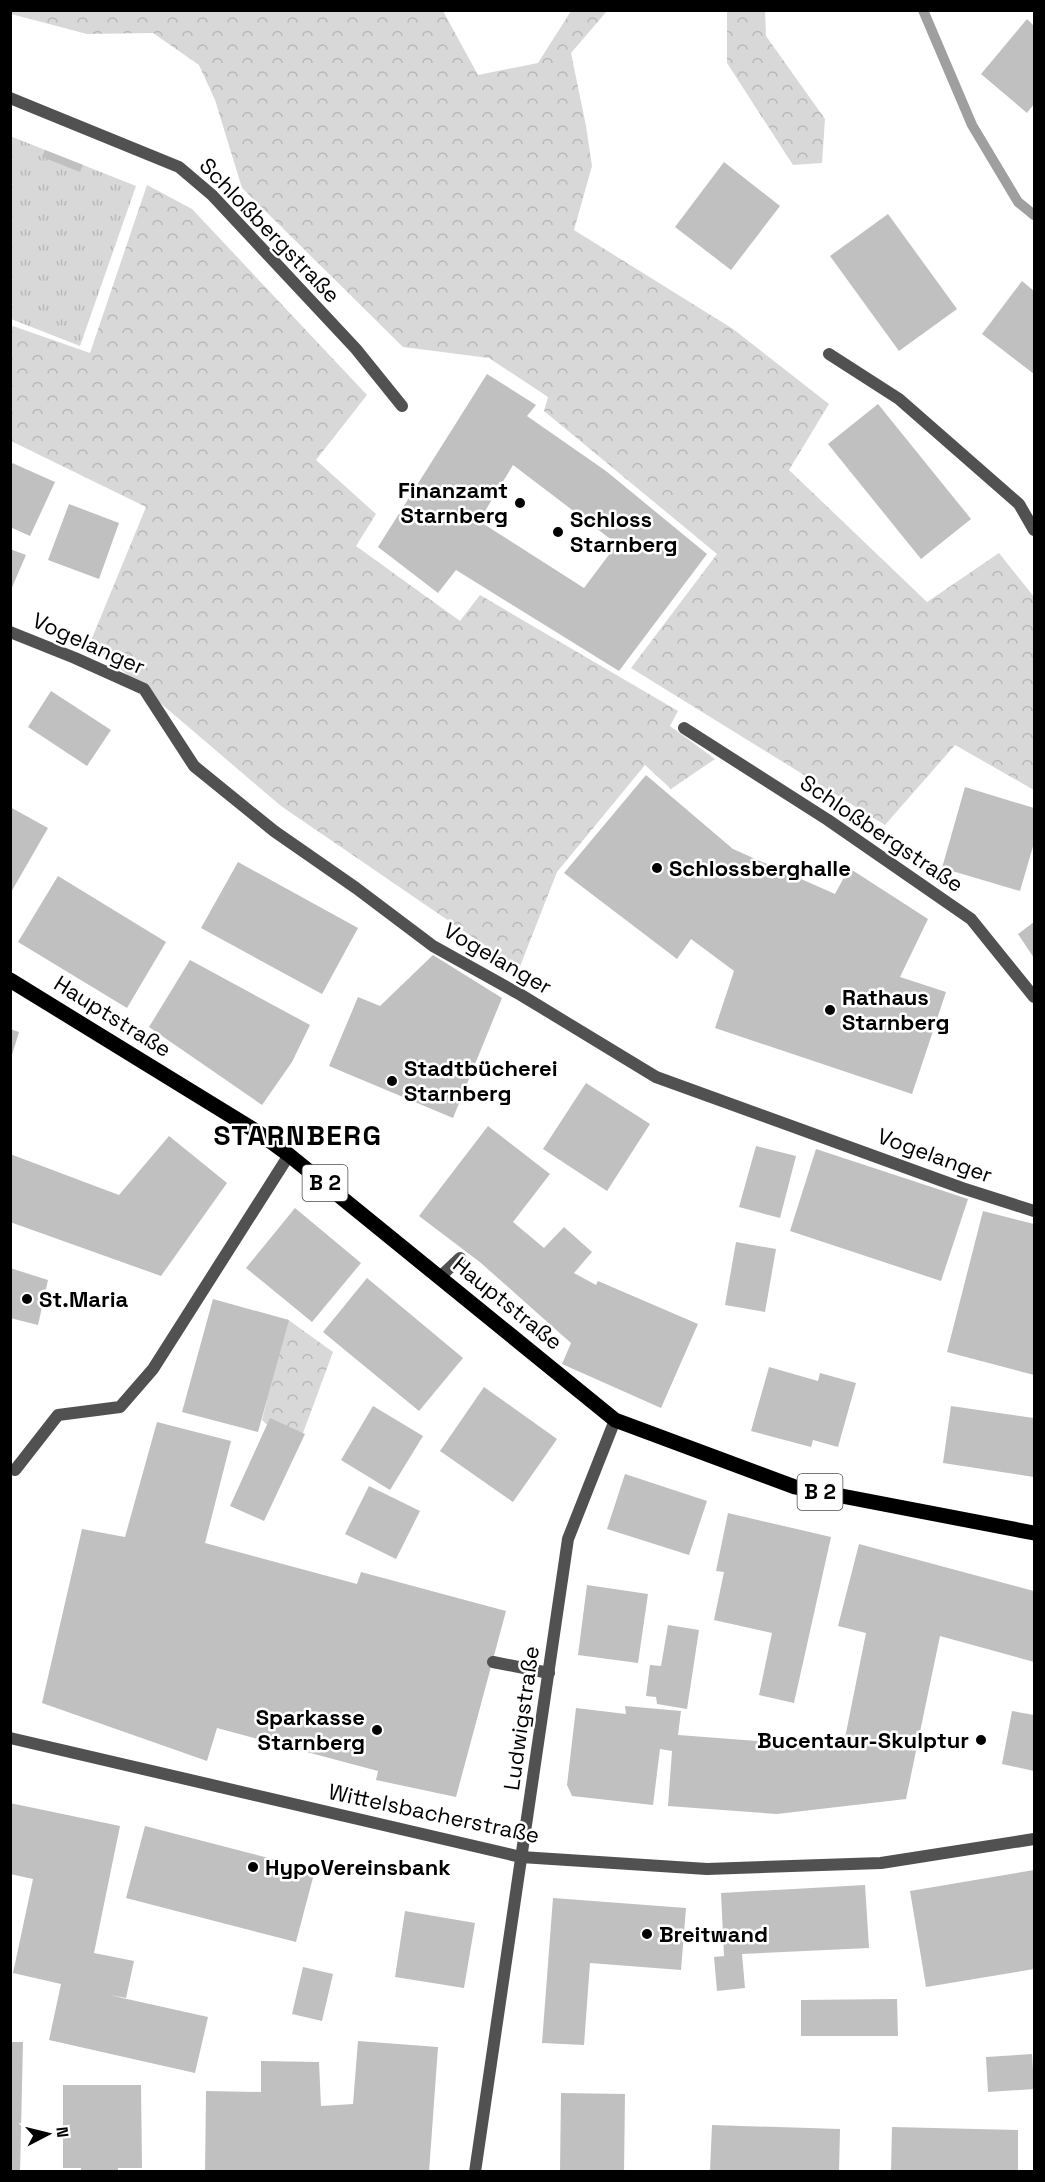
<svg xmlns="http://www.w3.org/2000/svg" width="1045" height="2182" font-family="'Space Grotesk',sans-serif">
	<defs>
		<pattern id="forest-crowns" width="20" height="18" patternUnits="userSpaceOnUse" patternTransform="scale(1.5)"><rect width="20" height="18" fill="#d8d8d8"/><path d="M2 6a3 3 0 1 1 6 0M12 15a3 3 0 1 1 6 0" fill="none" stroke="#b8b8b8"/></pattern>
		<pattern id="park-tufts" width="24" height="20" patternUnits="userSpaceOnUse" patternTransform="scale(1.5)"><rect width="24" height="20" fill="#d8d8d8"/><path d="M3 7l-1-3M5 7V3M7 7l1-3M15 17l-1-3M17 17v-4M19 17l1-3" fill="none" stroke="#b8b8b8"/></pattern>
	</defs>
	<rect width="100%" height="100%" fill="#fff"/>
	<g fill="url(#forest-crowns)">
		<polygon points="10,11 443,11 478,75 538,63 571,11 607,11 571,53 586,126 592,166 574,230 733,329 829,404 789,470 927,602 999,553 1034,597 1034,790 955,745 885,825 631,668 717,554 544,411 548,397 489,358 403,347 242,188 215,100 199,65 153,33 87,34 11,14"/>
		<polygon points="727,11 765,11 766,36 825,119 822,163 793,165 727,63"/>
		<polygon points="147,185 192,209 367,395 316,460 376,514 356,546 460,621 480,595 678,711 670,726 715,759 671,789 645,765 557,872 519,969 281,806 90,643 146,507 11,441 10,325 90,353"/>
		<polygon points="287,1319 333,1352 303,1433 268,1425 262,1420"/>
	</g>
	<polygon fill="url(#park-tufts)" points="10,136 136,186 80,346 11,319"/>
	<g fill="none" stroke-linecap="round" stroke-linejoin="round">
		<polyline stroke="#9f9f9f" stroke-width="10" points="923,10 972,125 1018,202 1034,215"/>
	</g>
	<g fill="#c0c0c0" fill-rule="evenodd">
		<polygon points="1027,19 1034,26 1034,104 1027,113 981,74"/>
		<polygon points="45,150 83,165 80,172 42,157"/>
		<polygon points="724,162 780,206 731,270 675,227"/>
		<polygon points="888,214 957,309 899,351 830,256"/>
		<polygon points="1022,281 1034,291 1034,374 982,334"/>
		<path d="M487,374L536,405L527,416L606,471L707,554L619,671L456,570L438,593L378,547ZM513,465L617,544L584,588L479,521Z"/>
		<polygon points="878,404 971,519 921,559 828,444"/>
		<polygon points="10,462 55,482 30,536 10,527"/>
		<polygon points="69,504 119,523 99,579 48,560"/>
		<polygon points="10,549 26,555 10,592"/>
		<polygon points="51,691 111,730 87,766 28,727"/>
		<polygon points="646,775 733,849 835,894 849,868 928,919 900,977 946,992 912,1094 715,1028 734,971 691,939 677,959 564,873"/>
		<polygon points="965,787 1034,808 1034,843 1020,891 942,868"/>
		<polygon points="10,807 48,828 10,894"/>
		<polygon points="238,862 358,928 322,994 201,928"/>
		<polygon points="58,876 166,942 127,1008 18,942"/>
		<polygon points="1034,922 1034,958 1018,934"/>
		<polygon points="433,955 502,998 453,1118 329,1066 358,997 380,1006"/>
		<polygon points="190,960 310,1025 292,1062 262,1105 149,1027"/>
		<polygon points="10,1029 19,1032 11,1058 10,1058"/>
		<polygon points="586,1083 650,1124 607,1191 543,1149"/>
		<polygon points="488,1126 550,1174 513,1222 544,1248 564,1227 592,1252 574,1273 596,1285 598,1281 698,1324 661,1408 562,1364 571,1343 481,1263 419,1216"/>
		<polygon points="169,1136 227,1183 161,1276 10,1222 10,1154 119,1195"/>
		<polygon points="756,1146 796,1156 780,1218 739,1207"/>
		<polygon points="816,1149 968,1199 941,1281 790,1231"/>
		<polygon points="295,1208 361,1263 312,1322 246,1268"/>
		<polygon points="983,1211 1034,1224 1034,1375 947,1352"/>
		<polygon points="736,1242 776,1249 765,1312 725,1305"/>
		<polygon points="10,1268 48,1280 38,1325 10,1318"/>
		<polygon points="367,1278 463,1358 419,1411 323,1332"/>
		<polygon points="213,1299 289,1320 258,1432 182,1412"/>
		<polygon points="769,1367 818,1381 820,1373 856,1383 838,1447 813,1440 811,1447 751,1431"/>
		<polygon points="484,1387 557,1439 513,1502 440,1451"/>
		<polygon points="373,1406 423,1436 390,1490 341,1460"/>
		<polygon points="951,1406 1034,1418 1034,1477 943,1463"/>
		<polygon points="270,1418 305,1434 264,1521 230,1506"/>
		<polygon points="157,1422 231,1441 205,1543 357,1584 361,1572 506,1611 456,1797 376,1780 378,1771 217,1728 207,1761 42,1703 82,1529 125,1537"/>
		<polygon points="625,1474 707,1501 689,1555 607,1529"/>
		<polygon points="369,1486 420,1511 396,1559 345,1534"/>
		<polygon points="728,1513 831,1537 794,1703 759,1695 772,1633 714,1620 724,1572 716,1571"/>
		<polygon points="859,1544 1034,1591 1034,1662 940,1636 906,1799 777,1814 668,1806 672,1751 660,1749 653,1805 572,1796 567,1785 576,1708 626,1714 625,1706 681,1711 678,1735 782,1743 844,1743 866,1633 838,1626"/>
		<polygon points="587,1585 648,1594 638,1663 578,1655"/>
		<polygon points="668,1625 699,1630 687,1709 657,1704 656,1697 646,1696 650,1665 661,1666"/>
		<polygon points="1012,1711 1034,1715 1034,1771 1002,1764"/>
		<polygon points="10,1803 120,1826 94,1953 134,1961 126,1998 109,1995 208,2017 195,2073 49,2040 61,1984 13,1973 33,1879 10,1874"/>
		<polygon points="145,1826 315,1870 296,1942 126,1898"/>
		<polygon points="1034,1870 1034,1969 926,1987 910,1891"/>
		<polygon points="865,1885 869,1948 742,1954 745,1988 717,1991 714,1957 724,1956 721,1893"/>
		<polygon points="553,1898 686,1908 681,1970 590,1963 584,2045 542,2043"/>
		<polygon points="405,1911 475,1923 464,1988 395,1977"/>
		<polygon points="303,1967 333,1974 322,2021 292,2014"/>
		<polygon points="897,1999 898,2036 801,2036 801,2000"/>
		<polygon points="358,2041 438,2047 429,2172 205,2172 206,2091 261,2092 261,2061 319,2062 321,2106 353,2104"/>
		<polygon points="10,2042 23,2042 20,2172 10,2172"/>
		<polygon points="1032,2054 1034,2089 988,2092 986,2057"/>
		<polygon points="63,2085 141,2085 142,2168 118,2168 118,2172 81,2172 81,2168 63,2168"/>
		<polygon points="561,2093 625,2094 624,2172 560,2172"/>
		<polygon points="712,2125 840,2129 839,2172 710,2172"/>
		<polygon points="892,2127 1018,2130 1018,2172 891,2172"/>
	</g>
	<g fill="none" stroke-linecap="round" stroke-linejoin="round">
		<g stroke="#515151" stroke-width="12">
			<polyline points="440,1277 460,1258"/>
			<polyline points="15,1470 58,1415 120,1407 153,1369 289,1155"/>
			<polyline points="493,1662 549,1673"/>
		</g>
		<g stroke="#515151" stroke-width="12">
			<polyline points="10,98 179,167 212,195 356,349 402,406"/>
			<polyline points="829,354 899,399 1019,504 1034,530"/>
			<polyline points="10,632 75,658 144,689 194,766 274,831 356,888 433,946 521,995 656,1077 962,1188 1034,1211"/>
			<polyline points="684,728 828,820 971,919 1034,997"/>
			<polyline points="475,2172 568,1539 615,1420"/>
		</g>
		<polyline stroke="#515151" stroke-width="12" points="10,1738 521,1857 707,1869 881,1863 1034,1839"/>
		<polyline stroke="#000" stroke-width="15" points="10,980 259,1133 289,1155 615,1420 795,1487 1034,1533"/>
	</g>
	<g fill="#000" stroke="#fff" stroke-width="2">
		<circle cx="520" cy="503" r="6"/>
		<circle cx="558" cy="532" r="6"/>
		<circle cx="657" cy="868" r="6"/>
		<circle cx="830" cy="1010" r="6"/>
		<circle cx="392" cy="1081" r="6"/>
		<circle cx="27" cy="1299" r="6"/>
		<circle cx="377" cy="1730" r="6"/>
		<circle cx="981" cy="1740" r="6"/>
		<circle cx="253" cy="1867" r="6"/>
		<circle cx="647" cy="1934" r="6"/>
	</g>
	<g text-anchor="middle" stroke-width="5" stroke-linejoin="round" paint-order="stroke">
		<g fill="#fff" stroke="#4c4c4c" stroke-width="1.5">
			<rect x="302.5" y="1165" width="45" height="36" rx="4.5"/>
			<rect x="797.5" y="1474" width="45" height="36" rx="4.5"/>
		</g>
		<g font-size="21" font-weight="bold" fill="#000">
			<text x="325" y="1190">B 2</text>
			<text x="820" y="1499">B 2</text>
		</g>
		<g font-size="22" fill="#000" stroke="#fff">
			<text transform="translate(270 230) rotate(46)" y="8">Schloßbergstraße</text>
			<text transform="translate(89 643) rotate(24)" y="8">Vogelanger</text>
			<text transform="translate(882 833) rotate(34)" y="8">Schloßbergstraße</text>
			<text transform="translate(498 958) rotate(30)" y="8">Vogelanger</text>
			<text transform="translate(113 1016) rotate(32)" y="8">Hauptstraße</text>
			<text transform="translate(935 1155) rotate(20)" y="8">Vogelanger</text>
			<text transform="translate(508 1303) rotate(39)" y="8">Hauptstraße</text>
			<text transform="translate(521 1718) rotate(-82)" y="8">Ludwigstraße</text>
			<text transform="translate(434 1813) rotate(12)" y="8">Wittelsbacherstraße</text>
		</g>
		<g font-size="22" font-weight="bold" fill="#000" stroke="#fff" text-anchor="start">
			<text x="508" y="498" text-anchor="end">Finanzamt<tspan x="508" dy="25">Starnberg</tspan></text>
			<text x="570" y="527">Schloss<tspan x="570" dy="25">Starnberg</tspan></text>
			<text x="669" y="876">Schlossberghalle</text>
			<text x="842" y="1005">Rathaus<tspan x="842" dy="25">Starnberg</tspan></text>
			<text x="404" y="1076">Stadtbücherei<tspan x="404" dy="25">Starnberg</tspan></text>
			<text x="39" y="1307">St.Maria</text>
			<text x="365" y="1725" text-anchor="end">Sparkasse<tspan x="365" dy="25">Starnberg</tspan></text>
			<text x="969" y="1748" text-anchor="end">Bucentaur-Skulptur</text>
			<text x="265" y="1875">HypoVereinsbank</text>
			<text x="659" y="1942">Breitwand</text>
		</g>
		<g font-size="28" font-weight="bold" letter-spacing="1.5" fill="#000" stroke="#fff">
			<text x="298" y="1145">STARNBERG</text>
		</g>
	</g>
	<rect width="1045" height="2182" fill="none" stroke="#000000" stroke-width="24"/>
	<g transform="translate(48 2134) rotate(83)" stroke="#ffffff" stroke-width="4.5" paint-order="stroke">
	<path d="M0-4.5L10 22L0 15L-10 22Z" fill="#000000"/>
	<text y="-9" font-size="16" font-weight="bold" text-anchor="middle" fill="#000000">N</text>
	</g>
</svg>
